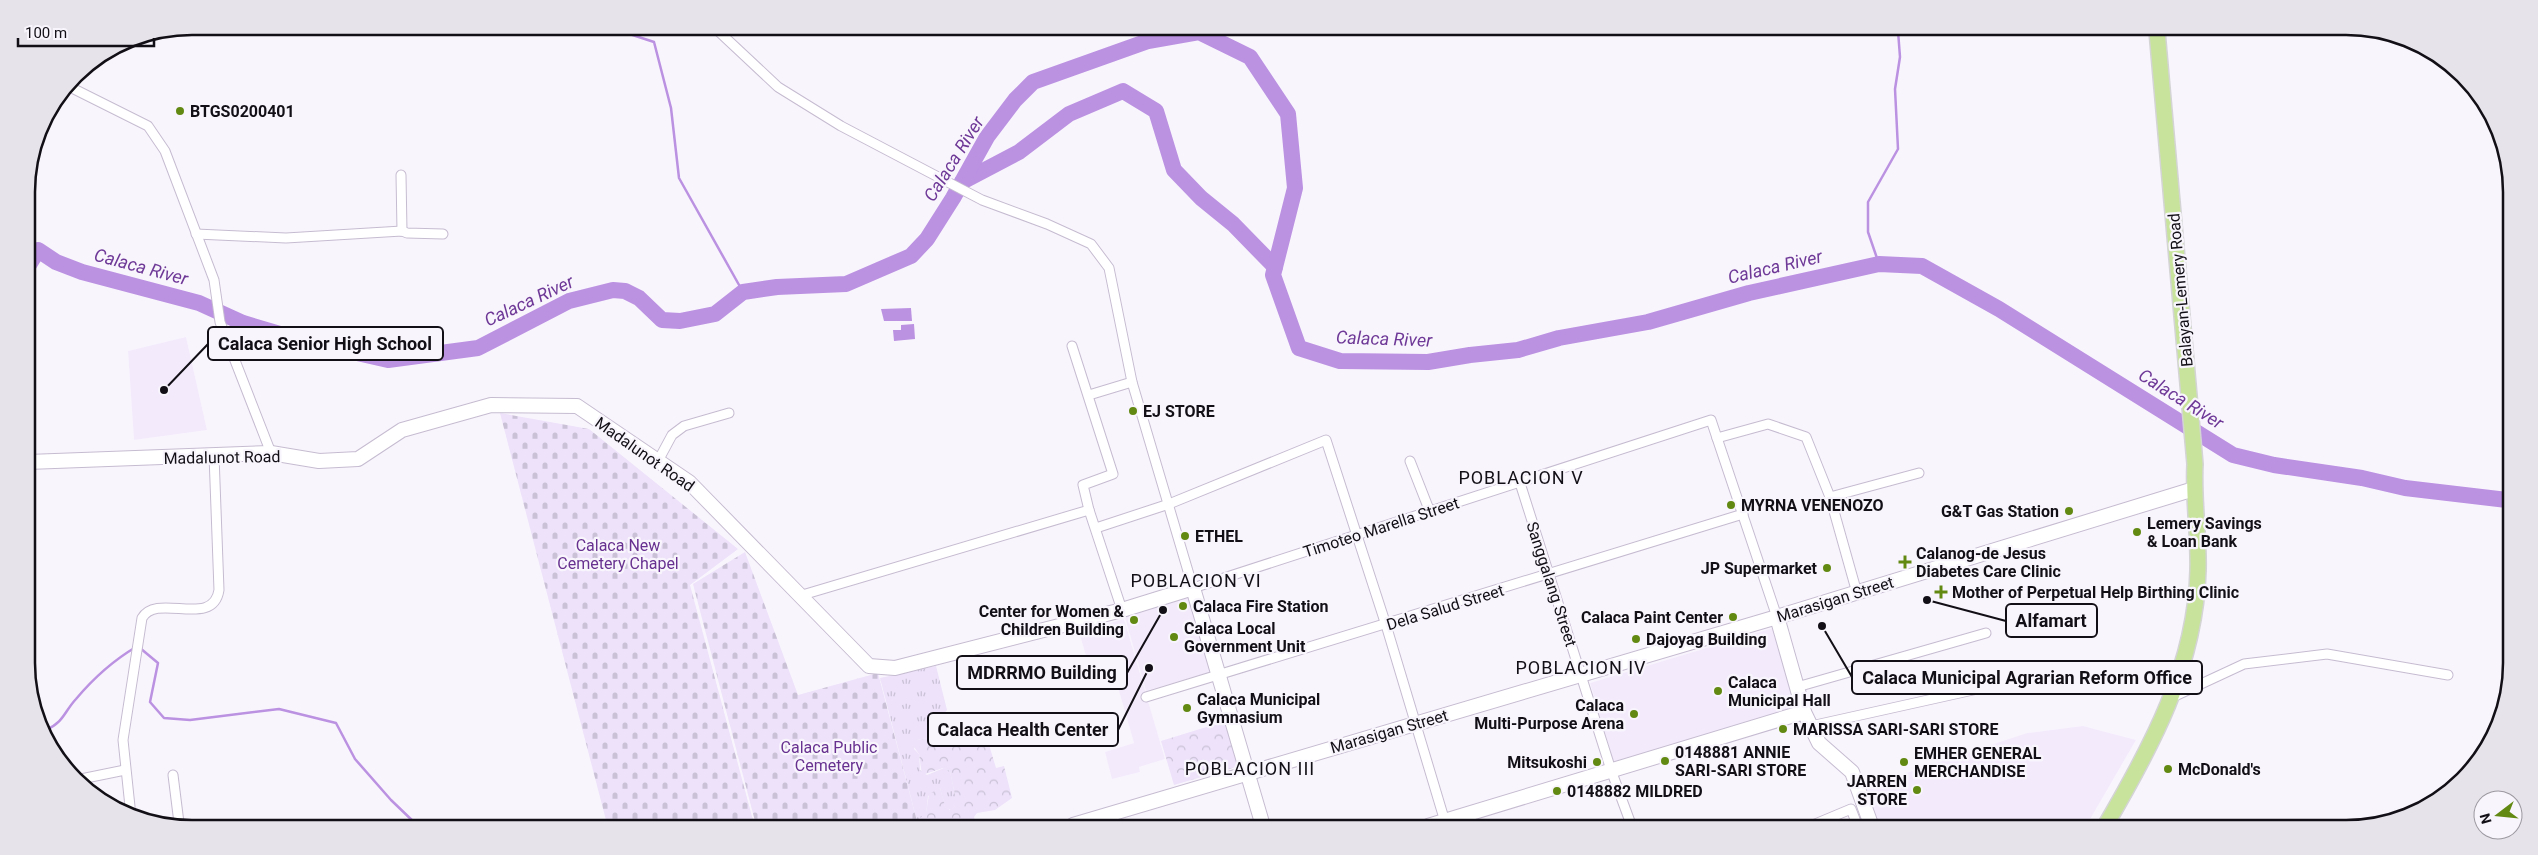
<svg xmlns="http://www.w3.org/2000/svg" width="2538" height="855" font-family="Roboto,sans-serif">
	<defs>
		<pattern id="grass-tufts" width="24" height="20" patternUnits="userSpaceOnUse" patternTransform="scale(1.25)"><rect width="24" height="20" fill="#ede2fa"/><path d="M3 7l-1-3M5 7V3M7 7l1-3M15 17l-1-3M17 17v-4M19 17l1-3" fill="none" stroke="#cac1d6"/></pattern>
		<pattern id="forest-crowns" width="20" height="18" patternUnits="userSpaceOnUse" patternTransform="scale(1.25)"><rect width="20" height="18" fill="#ede2fa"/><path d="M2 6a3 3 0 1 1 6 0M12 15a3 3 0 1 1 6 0" fill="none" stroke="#cac1d6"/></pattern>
		<pattern id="cemetery-stones" width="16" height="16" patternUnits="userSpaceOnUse" patternTransform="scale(1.25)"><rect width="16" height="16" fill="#ede2fa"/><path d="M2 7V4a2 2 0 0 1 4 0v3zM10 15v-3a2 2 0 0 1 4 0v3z" fill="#cac1d6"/></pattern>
	</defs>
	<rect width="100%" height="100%" fill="#f9f5fd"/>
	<g fill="#f3ebfc">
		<polygon points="186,337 207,430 134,440 128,351"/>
		<polygon points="1190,594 1213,671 1146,691 1124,614"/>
		<polygon points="1124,619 1165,759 1139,767 1140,772 1112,779 1105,752 1134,743 1115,677 1094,683 1079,632"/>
		<polygon points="1773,628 1797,709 1614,763 1590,683"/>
		<polygon points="2083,726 2136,740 2085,828 1877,827 1861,788 2027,733"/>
	</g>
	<polygon fill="url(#grass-tufts)" points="936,666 947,710 941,717 931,721 934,732 952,727 943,735 917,740 914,749 919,754 920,770 927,775 944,768 950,771 955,795 955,806 951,810 945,807 940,788 928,796 926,814 917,821 880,678"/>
	<g fill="url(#forest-crowns)">
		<polygon points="981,718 996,768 1004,766 1012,798 995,810 977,813 974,817 976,825 918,825 917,821 926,813 929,794 940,788 945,806 950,810 955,806 955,795 950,771 943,768 922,775 919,754 912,744 917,740 943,735 952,727"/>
		<polygon points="1226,721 1239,762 1236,767 1174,785 1161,741"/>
	</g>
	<g fill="url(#cemetery-stones)">
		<polygon points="500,413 589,429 738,549 690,585 754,824 607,824"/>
		<polygon points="745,552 798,695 878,673 918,825 756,825 693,584"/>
	</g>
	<g fill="#bb91e2">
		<polygon points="911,308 912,321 884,321 881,309"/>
		<polygon points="914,324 915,339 894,341 893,330 901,330 901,325"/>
	</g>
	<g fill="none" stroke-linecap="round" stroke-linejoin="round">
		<g stroke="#bb91e2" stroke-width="2.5">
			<polyline points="554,27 559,31 607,27"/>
			<polyline points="608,27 654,42 671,108 679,178 743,292"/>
			<polyline points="1879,264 1868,232 1868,202 1898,149 1895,89 1900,57 1898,31"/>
			<polyline points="140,648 158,663 150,702 164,718 190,720 279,709 336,723 355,759 391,800 416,824"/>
			<path d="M46,730C64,722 64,712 76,699C92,680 114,660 136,647"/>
		</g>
		<g stroke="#bb91e2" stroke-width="16">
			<polyline points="962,182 1019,152 1069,114 1123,91 1156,111 1174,170 1201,198 1233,224 1275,267"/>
			<polyline points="27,268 38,250 56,262 82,272 199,303 243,323 300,340 388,360 478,348 569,301 613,290 625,291 639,298 662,320 680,321 715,314 743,292 777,287 846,284 911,256 927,239 953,198 987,137 1015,100 1033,82 1148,41 1199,32 1250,57 1288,114 1295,188 1273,275 1299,348 1340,361 1428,362 1470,355 1518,350 1559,338 1648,322 1749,293 1879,264 1922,266 1999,309 2233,455 2274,465 2362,478 2405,488 2507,500"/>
		</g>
		<g stroke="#c6bcd1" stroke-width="11">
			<g id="street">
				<polyline points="715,28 778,87 841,126 982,200 1047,224 1091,244 1109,268 1132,382 1193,588 1711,420 1777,617"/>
				<polyline points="68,86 148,126 165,151 214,280 220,322 271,453"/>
				<polyline points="401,175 402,231"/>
				<polyline points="196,234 286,238 402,231 407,233 443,234"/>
				<polyline points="1089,395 1132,382"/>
				<polyline points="1717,438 1768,424 1806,437 1830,497"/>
				<polyline points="658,461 672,435 684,426 729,413"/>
				<polyline points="1410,461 1430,512"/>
				<polyline points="1520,483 1611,770 1632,827"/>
				<polyline points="1089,510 1122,610"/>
				<polyline points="1096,528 1169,504 1326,440 1386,625 1446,825"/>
				<polyline points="1857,593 1830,497 1919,473"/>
				<polyline points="799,596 1089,510 1083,485 1113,474 1072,346"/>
				<polyline points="1797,687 1986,633"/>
				<polyline points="1146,697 1743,514"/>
				<polyline points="2173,697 2244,664 2327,654 2448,675"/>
				<polyline points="1811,726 2000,684"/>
				<polyline points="173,775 179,823"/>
				<polyline points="76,780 125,770"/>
				<path d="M131,816L123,740L142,618C157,592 213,629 219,590L214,455"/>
				<polyline points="1808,827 1851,809 1858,827"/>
			</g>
		</g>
		<g stroke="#c6bcd1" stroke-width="16">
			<g id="secondary">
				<polyline points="28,462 271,453 319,461 358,459 402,430 491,405 577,406 689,482 869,666 895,668 1122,610 1193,588 1263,826"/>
				<polyline points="1777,617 1804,712 1819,743 1852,772 1872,827"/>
				<polyline points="1073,825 1777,617 2194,489"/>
				<polyline points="1428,826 1804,712"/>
			</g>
		</g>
		<g stroke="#d4d4d5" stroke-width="18">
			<path id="primary" d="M2104,828C2151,748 2196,665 2198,570C2199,535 2193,499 2195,464L2157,31"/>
		</g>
		<use href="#street" stroke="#fff" stroke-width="9"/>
		<use href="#secondary" stroke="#fff" stroke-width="14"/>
		<use href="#primary" stroke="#c8e49c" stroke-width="15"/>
	</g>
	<g fill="#628912" stroke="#f9f5fd" stroke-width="2">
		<circle cx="180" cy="111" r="5"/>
		<circle cx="1133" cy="411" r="5"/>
		<circle cx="1731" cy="505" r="5"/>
		<circle cx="2069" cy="511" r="5"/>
		<circle cx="2137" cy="532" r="5"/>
		<circle cx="1185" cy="536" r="5"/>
		<path d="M1902.5 554.5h5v5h5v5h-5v5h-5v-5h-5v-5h5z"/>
		<circle cx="1827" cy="568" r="5"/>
		<path d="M1938.5 584.5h5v5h5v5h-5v5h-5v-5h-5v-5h5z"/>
		<circle cx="1183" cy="606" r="5"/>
		<circle cx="1733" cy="617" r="5"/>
		<circle cx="1134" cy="620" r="5"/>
		<circle cx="1174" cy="637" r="5"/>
		<circle cx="1636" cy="639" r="5"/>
		<circle cx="1718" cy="691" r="5"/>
		<circle cx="1187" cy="708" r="5"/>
		<circle cx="1634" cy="714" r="5"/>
		<circle cx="1783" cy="729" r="5"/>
		<circle cx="1665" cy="761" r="5"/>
		<circle cx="1597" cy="762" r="5"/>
		<circle cx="1904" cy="762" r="5"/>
		<circle cx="2168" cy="769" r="5"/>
		<circle cx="1917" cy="790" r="5"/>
		<circle cx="1557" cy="791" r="5"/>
	</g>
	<g text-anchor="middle" stroke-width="4.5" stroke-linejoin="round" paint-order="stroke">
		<g font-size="16" font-weight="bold" fill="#120f16" stroke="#f9f5fd" text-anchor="start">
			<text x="190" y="117">BTGS0200401</text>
			<text x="1143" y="417">EJ STORE</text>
			<text x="1741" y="511">MYRNA VENENOZO</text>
			<text x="2059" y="517" text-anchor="end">G&amp;T Gas Station</text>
			<text x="2147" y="529">Lemery Savings<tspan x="2147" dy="18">&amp; Loan Bank</tspan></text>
			<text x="1195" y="542">ETHEL</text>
			<text x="1916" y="559">Calanog-de Jesus<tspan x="1916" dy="18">Diabetes Care Clinic</tspan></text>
			<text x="1817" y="574" text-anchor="end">JP Supermarket</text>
			<text x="1952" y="598">Mother of Perpetual Help Birthing Clinic</text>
			<text x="1193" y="612">Calaca Fire Station</text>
			<text x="1124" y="617" text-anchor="end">Center for Women &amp;<tspan x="1124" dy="18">Children Building</tspan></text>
			<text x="1723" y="623" text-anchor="end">Calaca Paint Center</text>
			<text x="1184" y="634">Calaca Local<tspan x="1184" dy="18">Government Unit</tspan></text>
			<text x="1646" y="645">Dajoyag Building</text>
			<text x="1728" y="688">Calaca<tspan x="1728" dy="18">Municipal Hall</tspan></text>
			<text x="1197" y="705">Calaca Municipal<tspan x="1197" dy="18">Gymnasium</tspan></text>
			<text x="1624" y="711" text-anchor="end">Calaca<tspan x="1624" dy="18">Multi-Purpose Arena</tspan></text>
			<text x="1793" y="735">MARISSA SARI-SARI STORE</text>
			<text x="1675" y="758">0148881 ANNIE<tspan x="1675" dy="18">SARI-SARI STORE</tspan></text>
			<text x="1914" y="759">EMHER GENERAL<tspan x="1914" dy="18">MERCHANDISE</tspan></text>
			<text x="1587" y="768" text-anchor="end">Mitsukoshi</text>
			<text x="2178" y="775">McDonald's</text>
			<text x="1907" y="787" text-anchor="end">JARREN<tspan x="1907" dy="18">STORE</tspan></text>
			<text x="1567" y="797">0148882 MILDRED</text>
		</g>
		<g font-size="16" fill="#120f16" stroke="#f9f5fd">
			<text transform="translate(2180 290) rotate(-95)" y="6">Balayan-Lemery Road</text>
			<text transform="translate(645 454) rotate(35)" y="6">Madalunot Road</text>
			<text transform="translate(222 457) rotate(-1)" y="6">Madalunot Road</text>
			<text transform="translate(1381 527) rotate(-18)" y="6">Timoteo Marella Street</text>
			<text transform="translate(1552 584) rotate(72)" y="6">Sanggalang Street</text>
			<text transform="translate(1835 599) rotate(-17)" y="6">Marasigan Street</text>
			<text transform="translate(1445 607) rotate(-17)" y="6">Dela Salud Street</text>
			<text transform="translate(1389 731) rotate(-16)" y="6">Marasigan Street</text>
		</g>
		<g font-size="16" fill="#673190" stroke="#f9f5fd">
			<text x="618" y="551">Calaca New<tspan x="618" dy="18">Cemetery Chapel</tspan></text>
			<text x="829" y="753">Calaca Public<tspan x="829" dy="18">Cemetery</tspan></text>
		</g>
		<g font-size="18" font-style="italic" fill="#6e3997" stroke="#f9f5fd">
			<text transform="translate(954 159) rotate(-58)" y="6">Calaca River</text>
			<text transform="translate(141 267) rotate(15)" y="6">Calaca River</text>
			<text transform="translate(1775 267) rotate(-13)" y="6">Calaca River</text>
			<text transform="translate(529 301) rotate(-25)" y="6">Calaca River</text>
			<text transform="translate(1384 339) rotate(2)" y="6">Calaca River</text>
			<text transform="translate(2181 399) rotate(32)" y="6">Calaca River</text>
		</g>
		<g font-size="18" letter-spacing="1" fill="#120f16" stroke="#f9f5fd">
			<text x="1521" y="484">POBLACION V</text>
			<text x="1196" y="587">POBLACION VI</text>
			<text x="1581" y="674">POBLACION IV</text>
			<text x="1250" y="775">POBLACION III</text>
		</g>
	</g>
	<path d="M0 0H2538V855H0ZM192 35H2346A157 157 0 0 1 2503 192V663A157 157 0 0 1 2346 820H192A157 157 0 0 1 35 663V192A157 157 0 0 1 192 35Z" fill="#e7e3eb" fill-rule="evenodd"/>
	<path fill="none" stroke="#120f16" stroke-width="2.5" d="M192 35H2346A157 157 0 0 1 2503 192V663A157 157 0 0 1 2346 820H192A157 157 0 0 1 35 663V192A157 157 0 0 1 192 35Z"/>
	<path fill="none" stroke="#120f16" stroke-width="2" d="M164 390L208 344M1927 600L2006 621M1163 610L1127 673M1822 626L1852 677M1149 668L1118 730"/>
	<g fill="#120f16" stroke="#f9f5fd" stroke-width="2">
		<circle cx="164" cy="390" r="5"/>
		<circle cx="1927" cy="600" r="5"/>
		<circle cx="1163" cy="610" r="5"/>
		<circle cx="1822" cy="626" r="5"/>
		<circle cx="1149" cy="668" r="5"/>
	</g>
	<g fill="#f9f5fd" stroke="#120f16" stroke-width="2">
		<rect x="208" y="327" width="235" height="33" rx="5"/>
		<rect x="2006" y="604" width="91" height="33" rx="5"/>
		<rect x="957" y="656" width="170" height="33" rx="5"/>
		<rect x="1852" y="661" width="350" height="33" rx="5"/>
		<rect x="928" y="713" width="190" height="33" rx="5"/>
	</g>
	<g font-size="18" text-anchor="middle" font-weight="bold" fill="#120f16">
		<text x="325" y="350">Calaca Senior High School</text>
		<text x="2051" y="627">Alfamart</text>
		<text x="1042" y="679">MDRRMO Building</text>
		<text x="2027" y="684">Calaca Municipal Agrarian Reform Office</text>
		<text x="1023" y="736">Calaca Health Center</text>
	</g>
	<g transform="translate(2498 815) rotate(254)"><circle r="24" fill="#f9f5fd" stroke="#9d99a1"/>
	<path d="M0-4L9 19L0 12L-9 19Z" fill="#628912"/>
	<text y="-8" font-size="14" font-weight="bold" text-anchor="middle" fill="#120f16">N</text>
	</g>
	<path d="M18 38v8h136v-8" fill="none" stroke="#120f16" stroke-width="2.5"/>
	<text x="25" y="38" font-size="15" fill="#120f16" stroke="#f9f5fd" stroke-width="4" paint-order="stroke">100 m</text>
</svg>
